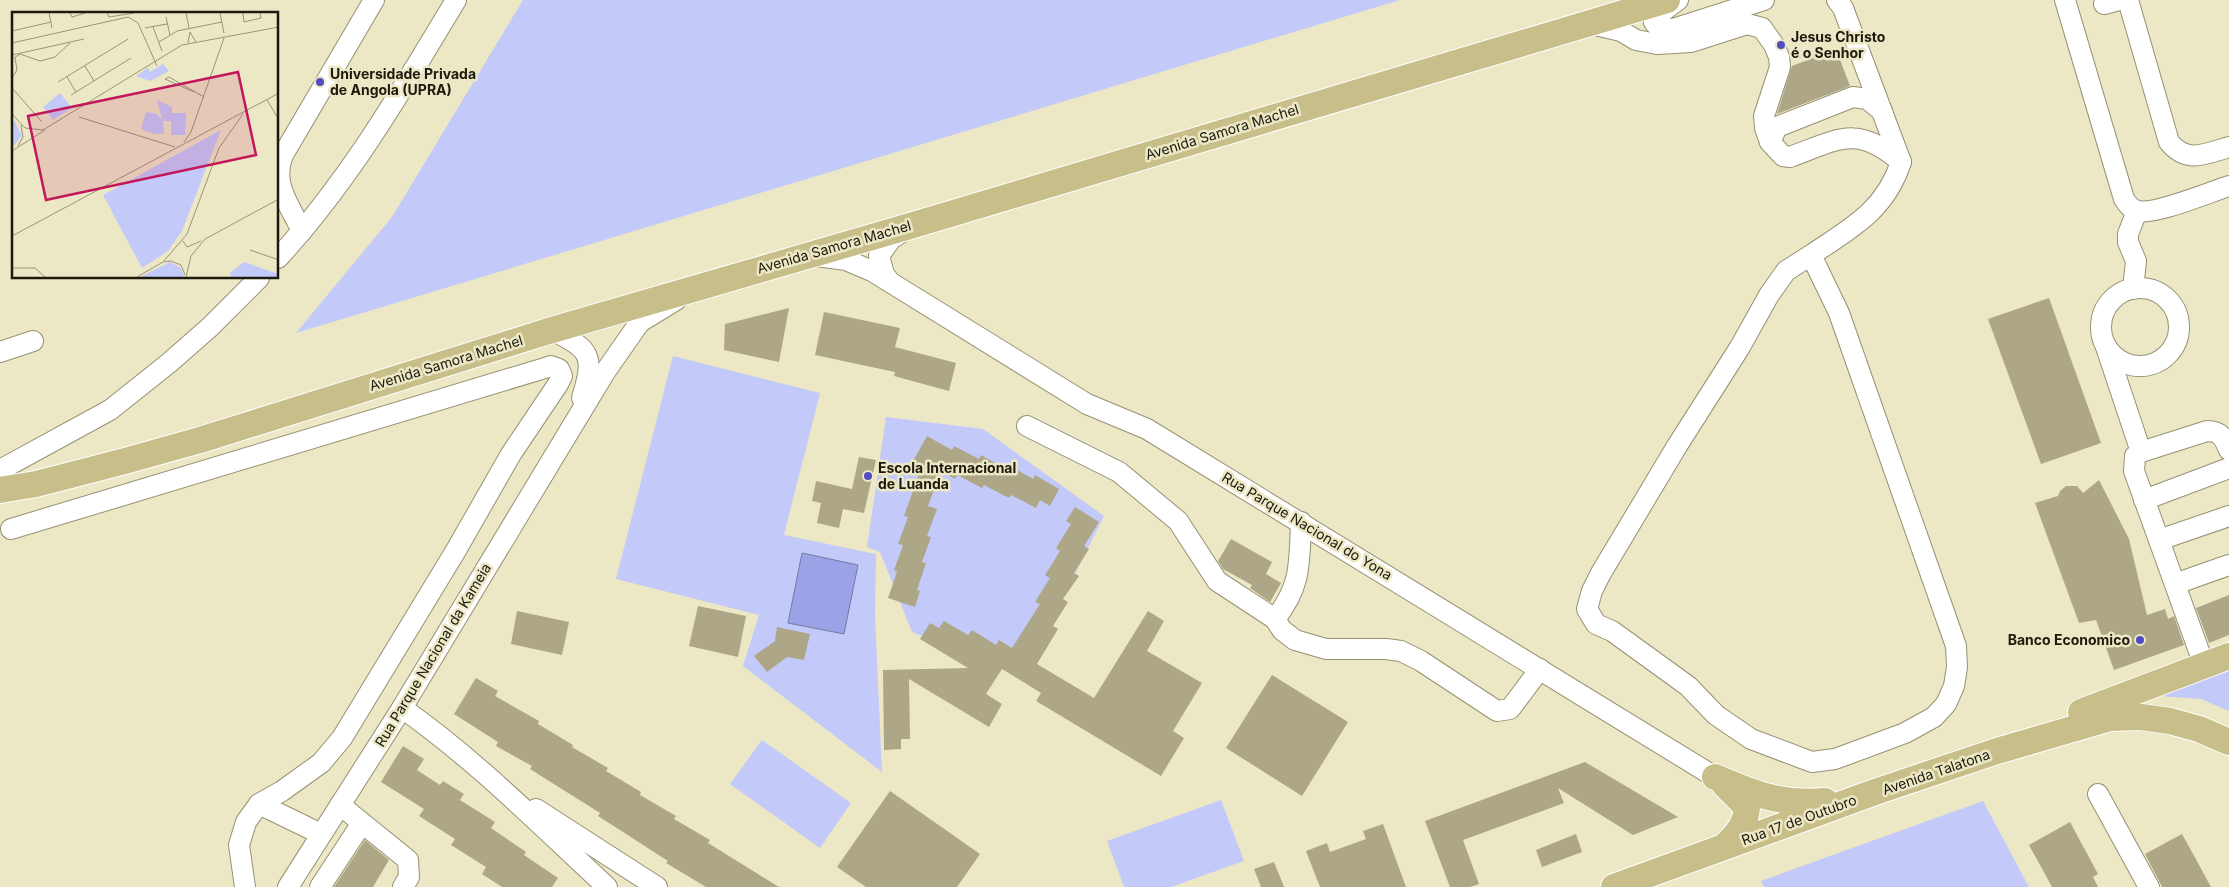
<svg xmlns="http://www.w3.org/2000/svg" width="2229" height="887" font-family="Inter,sans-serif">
	<rect width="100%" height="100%" fill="#ece7c5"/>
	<g fill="#c3caf9">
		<polygon points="523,0 1400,0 296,333 392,217"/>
		<polygon points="673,356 820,393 784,535 876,554 875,617 882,772 743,666 759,615 616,579"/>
		<polygon points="886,417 983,429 1104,516 1024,675 912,632 880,552 867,547"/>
		<polygon points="2229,667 2229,711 2201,699 2147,695"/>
		<polygon points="762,740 851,803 820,848 730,784"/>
		<polygon points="1221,800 1244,861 1171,887 1124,887 1107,841"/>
		<polygon points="1983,801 2029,887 1764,887 1761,881"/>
	</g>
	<polygon fill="#9ba3e6" stroke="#757aa5" points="802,553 858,565 844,634 788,623"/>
	<g fill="#ada787">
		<polygon points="1836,49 1850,86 1777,114 1792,66"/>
		<polygon points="2049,298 2101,443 2041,464 1988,319"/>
		<polygon points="789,308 779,362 724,350 725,324"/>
		<polygon points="824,312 900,328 895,347 956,363 949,391 894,376 895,372 815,355"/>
		<polygon points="927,436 952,450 954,446 979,459 981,455 1006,469 1008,465 1033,479 1035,475 1059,489 1050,506 1040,500 1036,508 1011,495 1009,498 984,485 982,488 957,475 955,479 941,471 928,506 937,509 927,536 931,537 922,562 926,563 917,590 920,591 915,607 888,598 897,572 894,570 903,545 898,544 908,517 904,516 922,466 913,461"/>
		<polygon points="859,457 876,460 864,513 843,509 839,528 817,523 821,503 812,501 816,481 852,489"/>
		<polygon points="2099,480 2129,539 2147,615 2165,609 2168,619 2174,616 2184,645 2114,670 2096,620 2079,623 2035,503 2058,496 2060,491 2066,486 2077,486 2083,493"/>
		<polygon points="1075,507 1099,522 1084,546 1089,549 1074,573 1079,576 1063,599 1068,602 1053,626 1058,629 1037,664 1094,698 1148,611 1164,621 1147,651 1202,683 1173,731 1184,738 1161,776 1036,701 1041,693 1002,669 986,694 1002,704 989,727 909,679 910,739 901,739 901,749 884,750 883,670 968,668 920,639 930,623 939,628 944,621 968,635 972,630 996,645 999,640 1012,648 1040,604 1035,602 1050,578 1045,575 1060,551 1056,548 1071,524 1066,521"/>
		<polygon points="1231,539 1272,562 1266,574 1281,583 1270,602 1250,588 1252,585 1223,569 1218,561"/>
		<polygon points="2229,595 2229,635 2209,643 2196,608"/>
		<polygon points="698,606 746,616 738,657 689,646"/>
		<polygon points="517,611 569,622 562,655 511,644"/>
		<polygon points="777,627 810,634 804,660 787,657 767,672 754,656 775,641"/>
		<polygon points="1272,675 1348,722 1302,796 1226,748"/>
		<polygon points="476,678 498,691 495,696 539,721 538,724 573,745 572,747 608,768 606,771 641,792 640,795 676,816 674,819 710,840 708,843 779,887 706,887 666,863 668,861 598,816 600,813 530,769 532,766 496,746 498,742 454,714"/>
		<polygon points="403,746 424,759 417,770 440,785 443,781 464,794 460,800 495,822 491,828 526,852 524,855 558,878 552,887 502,887 482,874 486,867 451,845 455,839 419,816 424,809 381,782"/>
		<polygon points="1585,762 1678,817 1633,835 1558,788 1564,803 1463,840 1479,884 1470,887 1450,887 1425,821"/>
		<polygon points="890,791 980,854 957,887 866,887 837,867"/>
		<polygon points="2070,822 2098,874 2093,877 2098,887 2052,887 2029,845"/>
		<polygon points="1383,824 1406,887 1320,887 1306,851 1327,843 1330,852 1366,839 1363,831"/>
		<polygon points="1576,834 1582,852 1542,867 1536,850"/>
		<polygon points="2182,834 2198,863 2211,887 2162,887 2160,883 2145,854"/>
		<polygon points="365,840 389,860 373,887 334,887"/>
		<polygon points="1274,862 1284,887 1261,887 1254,869"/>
	</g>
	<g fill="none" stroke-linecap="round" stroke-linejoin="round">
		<g stroke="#969172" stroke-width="22">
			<g id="minor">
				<polyline points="1678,0 1658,15 1654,22 1659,28 1673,29 1764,0"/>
				<path d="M2065,0L2124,199C2128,205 2131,209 2138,211C2155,215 2210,192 2229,186"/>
				<path d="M2128,0L2169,142C2187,164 2205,154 2229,147"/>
				<polyline points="2104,4 2119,0"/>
				<polyline points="1587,23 1621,31 1636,40 1657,44 1691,42 1747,24 1762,28 1774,45 1779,57 1780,67 1764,116 1765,128 1770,142"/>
				<path d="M1882,111L1867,99L1853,97L1777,127L1770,142L1783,156L1790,157C1839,139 1857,124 1901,162"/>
				<path d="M302,231C290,206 271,183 283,155L374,0"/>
				<polygon points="1811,255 1839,313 1956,646 1957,667 1954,686 1946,704 1934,717 1905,733 1835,759 1812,762 1751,739 1716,715 1688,686 1612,631 1596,624 1587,609 1592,591 1601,573 1677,446 1740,347 1769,295 1786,271"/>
				<path d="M1811,255C1851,228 1885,211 1901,162L1843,8L1837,0"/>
				<polyline points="817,256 846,260 872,271 1087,404 1147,429 1715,777"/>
				<path d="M278,258C349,181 402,90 456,0"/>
				<polyline points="890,282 884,274 879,256 891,239 905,230"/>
				<circle cx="2140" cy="327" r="39"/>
				<polyline points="2133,289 2136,261 2128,242 2128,234 2137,211"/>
				<path d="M552,330C591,350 595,355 582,398"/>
				<polyline points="2106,347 2141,452"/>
				<polyline points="0,352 33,341"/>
				<polyline points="1027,426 1119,472 1178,521 1217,581 1275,619 1282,630 1295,640 1326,649 1386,649 1401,651 1421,661 1497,711 1510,709 1540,669"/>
				<polyline points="0,470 110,410 169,363 210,327 259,278"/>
				<polyline points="2144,500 2229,468"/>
				<polyline points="11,529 545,368 551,366 559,369 562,376 558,384 511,454 455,552 342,738 321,763 282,791 259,804 246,822 239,845 245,887"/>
				<polyline points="2159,540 2229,516"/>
				<polyline points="2175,584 2229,565"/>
				<path d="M1275,619C1302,585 1299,563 1301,522"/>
				<path d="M2204,665L2134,471L2135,456L2141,452L2207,431C2221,431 2224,438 2229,450"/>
				<path d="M402,708C476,760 541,826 607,887"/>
				<polyline points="2098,794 2149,887"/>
				<polyline points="259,804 321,834"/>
				<polyline points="340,805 408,860 409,877 403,887"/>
				<polyline points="536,809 657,887"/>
				<polyline points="288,887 402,708 605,372 640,322 676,300"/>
				<polyline points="320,887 362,823"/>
			</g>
		</g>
		<g stroke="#fff" stroke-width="28">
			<g id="major">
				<polyline points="0,490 36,484 125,461 200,440 552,330 910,226 1667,0"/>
				<polyline points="2081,712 2229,656"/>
				<path d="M1715,777C1754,794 1782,805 1825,801"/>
				<path d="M1725,846C1737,834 1746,825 1747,807L1725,785"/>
				<polyline points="1614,887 1875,792 1997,751 2110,718 2141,717 2170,721 2199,729 2229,742"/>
			</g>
		</g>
		<use href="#minor" stroke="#fff" stroke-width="20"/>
		<use href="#major" stroke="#c7be89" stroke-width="26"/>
	</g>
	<g fill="#504dc4" stroke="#ece7c5" stroke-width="2">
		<circle cx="1781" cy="45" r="5"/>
		<circle cx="320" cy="82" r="5"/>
		<circle cx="868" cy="476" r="5"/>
		<circle cx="2140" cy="640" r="5"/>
	</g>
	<g text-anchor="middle" stroke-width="5" stroke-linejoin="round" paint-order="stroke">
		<g font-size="14" font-weight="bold" fill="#1c1a0d" stroke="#ece7c5" text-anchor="start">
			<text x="1791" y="42">Jesus Christo<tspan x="1791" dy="16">é o Senhor</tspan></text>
			<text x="330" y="79">Universidade Privada<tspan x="330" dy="16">de Angola (UPRA)</tspan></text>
			<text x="878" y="473">Escola Internacional<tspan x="878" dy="16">de Luanda</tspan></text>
			<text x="2130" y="645" text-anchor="end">Banco Economico</text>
		</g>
		<g font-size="14" fill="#1c1a0d" stroke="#ece7c5">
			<text transform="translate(1222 132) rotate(-17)" y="5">Avenida Samora Machel</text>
			<text transform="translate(834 247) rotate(-16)" y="5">Avenida Samora Machel</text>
			<text transform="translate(446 363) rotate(-17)" y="5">Avenida Samora Machel</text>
			<text transform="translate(1307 526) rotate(31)" y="5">Rua Parque Nacional do Yona</text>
			<text transform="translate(433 655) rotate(-59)" y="5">Rua Parque Nacional da Kameia</text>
			<text transform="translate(1936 772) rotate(-19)" y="5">Avenida Talatona</text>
			<text transform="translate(1799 820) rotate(-20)" y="5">Rua 17 de Outubro</text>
		</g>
	</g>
	<g transform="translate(12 12)">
		<rect width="266" height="266" fill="#ece7c5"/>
		<path d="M151,52L157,59L138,69L124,64L136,56L138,60ZM48,81L60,96L41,108L31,95ZM145,88L160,95V101H174L173,123H159V109H151L152,122H142L129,117L134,100L145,102L150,108ZM3,109L10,124L1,134L0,110ZM209,118L170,219L156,239L130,256L91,183ZM158,250L169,256L172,265H128ZM232,250L266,262V265H219L218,261Z" fill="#c3caf9"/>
		<path fill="none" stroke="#99957b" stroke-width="1" d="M37,1L40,16M58,1L60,5L73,1M95,1L97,5L122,1M174,1L177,16M208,1L212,21M231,1L232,10L249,6L248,1M154,5L158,23M141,15L150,39M133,16L155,12M0,19L39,10M147,30L165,19L210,10M0,31L116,5L126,11L145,54M176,31L178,20L184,30M0,43L72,27M2,46L8,42L28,49L43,45L58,31M73,54L82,69M55,65L64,80M0,66L5,58L3,46M46,70L116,27M0,76L30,110M182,80L153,67L157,65L192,85M59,83L119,46M255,88L267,108M0,102L13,116L31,118L170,33L267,15M67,105L163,135M172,130L179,120L212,26M6,134L11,125L9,113M0,139L33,118M0,224L267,81M171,229L175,235L189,229M238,238L267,248M152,249L175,222L207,136L231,102M0,256H23L33,265M125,265L151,250L159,249L169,253L173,263M174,265L179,244L193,227L267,187"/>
		<path fill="#c2185b" fill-opacity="0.15" stroke="#c2185b" stroke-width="2.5" d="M226,60L244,143L34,188L16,104Z"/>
		<rect width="266" height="266" fill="none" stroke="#1c1a0d" stroke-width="2.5"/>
	</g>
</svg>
